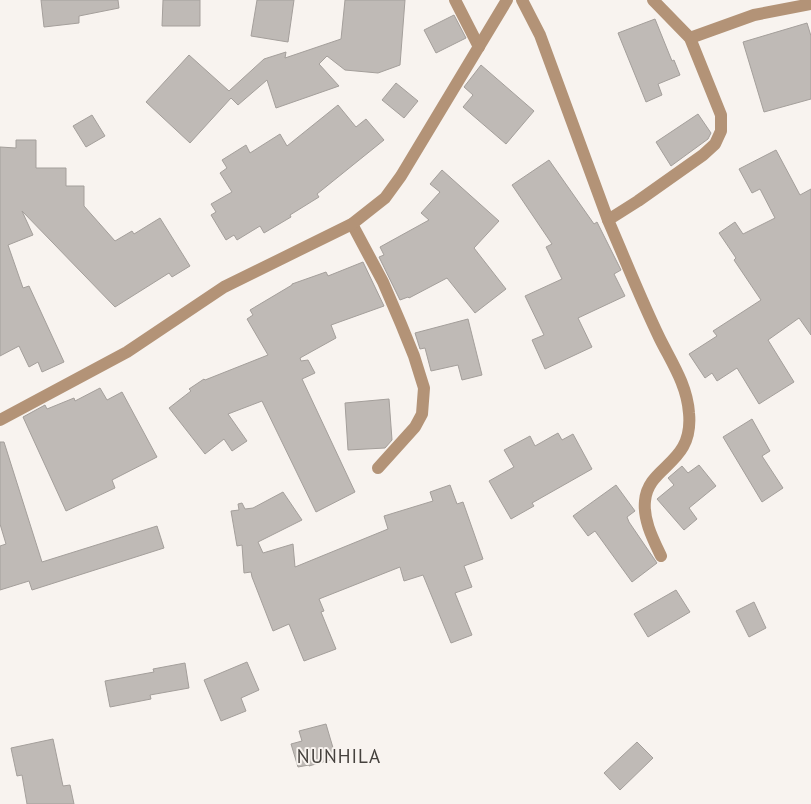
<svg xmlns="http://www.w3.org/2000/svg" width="811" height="804" font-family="'PT Sans',sans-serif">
	<rect width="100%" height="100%" fill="#f8f3ef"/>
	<g fill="#bfbab6" stroke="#a49f9b">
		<polygon points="41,0 118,0 119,8 79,16 79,23 44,27"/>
		<polygon points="163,0 200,0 200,26 162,26"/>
		<polygon points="257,0 294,0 288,42 251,36"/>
		<polygon points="345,0 405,0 400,65 378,73 345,70 327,56 319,64 339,86 276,108 267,80 238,105 231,98 190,143 146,102 189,55 229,91 264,59 286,52 285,58 341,39"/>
		<polygon points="454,15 466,38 436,53 424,30"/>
		<polygon points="655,19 672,61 674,60 680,75 658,84 662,95 646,102 618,33"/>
		<polygon points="807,23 811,36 811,99 764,112 743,42"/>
		<polygon points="481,65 534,111 506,144 463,107 473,95 464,87"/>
		<polygon points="396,83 418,101 404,118 382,100"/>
		<polygon points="338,105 356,127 366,119 384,140 317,194 319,197 290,215 291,217 264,233 260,226 237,240 234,235 226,240 211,215 216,212 211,204 232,192 220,173 227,168 222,160 246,145 250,153 280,134 287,146"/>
		<polygon points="698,114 711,133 708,139 671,166 656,142"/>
		<polygon points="92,115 105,136 86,147 73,126"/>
		<polygon points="16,140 36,140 36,168 66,168 66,186 84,186 84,206 115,241 132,231 134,234 160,218 190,266 172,277 169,273 115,307 22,211 33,235 8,245 23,288 29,286 64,362 42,372 38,362 29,367 19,346 0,356 0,147 16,148"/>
		<polygon points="776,150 800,195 811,189 811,335 799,318 768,340 794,382 759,404 737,368 717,381 712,373 705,378 689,354 717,336 713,331 761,300 734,260 736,258 719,233 735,222 743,234 775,218 760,189 752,193 739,169"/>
		<polygon points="549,160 594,224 597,222 621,270 614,274 625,296 578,318 592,347 545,369 532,340 544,335 525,296 562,279 546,247 552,244 512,185"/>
		<polygon points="442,170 499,221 474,248 506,289 475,313 447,278 409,298 408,297 400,300 379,257 384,255 380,247 429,220 421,213 440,192 430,184"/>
		<polygon points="363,262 384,306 331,325 336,338 300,358 301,361 308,360 315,373 302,379 355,492 316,512 262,401 228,414 247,441 232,451 224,439 205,454 169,408 191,391 189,389 204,379 205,380 268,355 247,319 253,315 250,310 292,285 292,284 326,272 328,276"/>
		<polygon points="468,319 482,375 462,380 458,365 431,371 425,348 420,349 415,333"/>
		<polygon points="100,388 107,400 122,392 157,457 112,480 115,488 66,511 23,417 45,405 47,409 74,398 75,401"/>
		<polygon points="389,399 392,440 385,448 348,450 345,403"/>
		<polygon points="752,419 770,451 762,456 783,488 762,502 723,437"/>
		<polygon points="558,433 562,440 573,434 592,469 532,503 534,506 511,519 489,481 514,467 504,450 530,436 535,446"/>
		<polygon points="0,442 4,442 42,562 157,526 164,548 32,590 29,581 0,590 0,546 6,544 0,524"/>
		<polygon points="699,465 716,486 689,508 697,519 684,530 657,499 674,485 668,478 682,466 688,473"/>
		<polygon points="450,485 457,504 463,502 483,559 464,566 472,587 455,593 472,635 451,643 423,575 404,581 400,567 319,599 324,611 321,612 336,649 304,661 289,624 273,631 252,577 251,572 244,573 242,545 237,546 231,511 239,510 238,504 242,503 245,509 253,508 283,492 302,520 258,542 263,553 293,544 295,567 388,529 384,516 433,501 430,492"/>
		<polygon points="616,485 635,511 627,517 629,522 657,563 632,582 595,531 588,536 573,516"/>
		<polygon points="676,590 690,612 648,637 634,614"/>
		<polygon points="754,602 766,628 749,637 736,611"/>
		<polygon points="247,662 259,690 241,698 246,711 221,721 204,680"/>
		<polygon points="185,663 189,688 150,695 151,699 110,707 105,681 154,672 153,669"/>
		<polygon points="326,724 336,758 309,766 309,765 298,767 291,744 302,741 299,731"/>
		<polygon points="53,739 63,786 70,785 74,804 27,804 22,775 17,776 11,748"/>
		<polygon points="637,742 653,758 620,790 604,773"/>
	</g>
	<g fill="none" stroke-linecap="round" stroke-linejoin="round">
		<g stroke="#b39377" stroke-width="12">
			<polyline points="455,0 479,47"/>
			<polyline points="522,0 540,35 608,220"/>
			<path d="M653,0L690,38L721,115V131L715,144L703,155L638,201L608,220C625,259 641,300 660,339C672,363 687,385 689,413C694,465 648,465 645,501C643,520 653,539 661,556"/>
			<polyline points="690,38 754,15 811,4"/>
			<polyline points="352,224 383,282 401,324 414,356 424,388 422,414 415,427 378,468"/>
			<polyline points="0,420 127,352 224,287 352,224 385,198 401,176 507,0"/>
		</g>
	</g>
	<g text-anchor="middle" stroke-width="4" stroke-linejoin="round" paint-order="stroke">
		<g font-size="19" letter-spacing="1" fill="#45413d" stroke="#f8f3ef">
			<text x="339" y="763">NUNHILA</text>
		</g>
	</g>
</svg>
